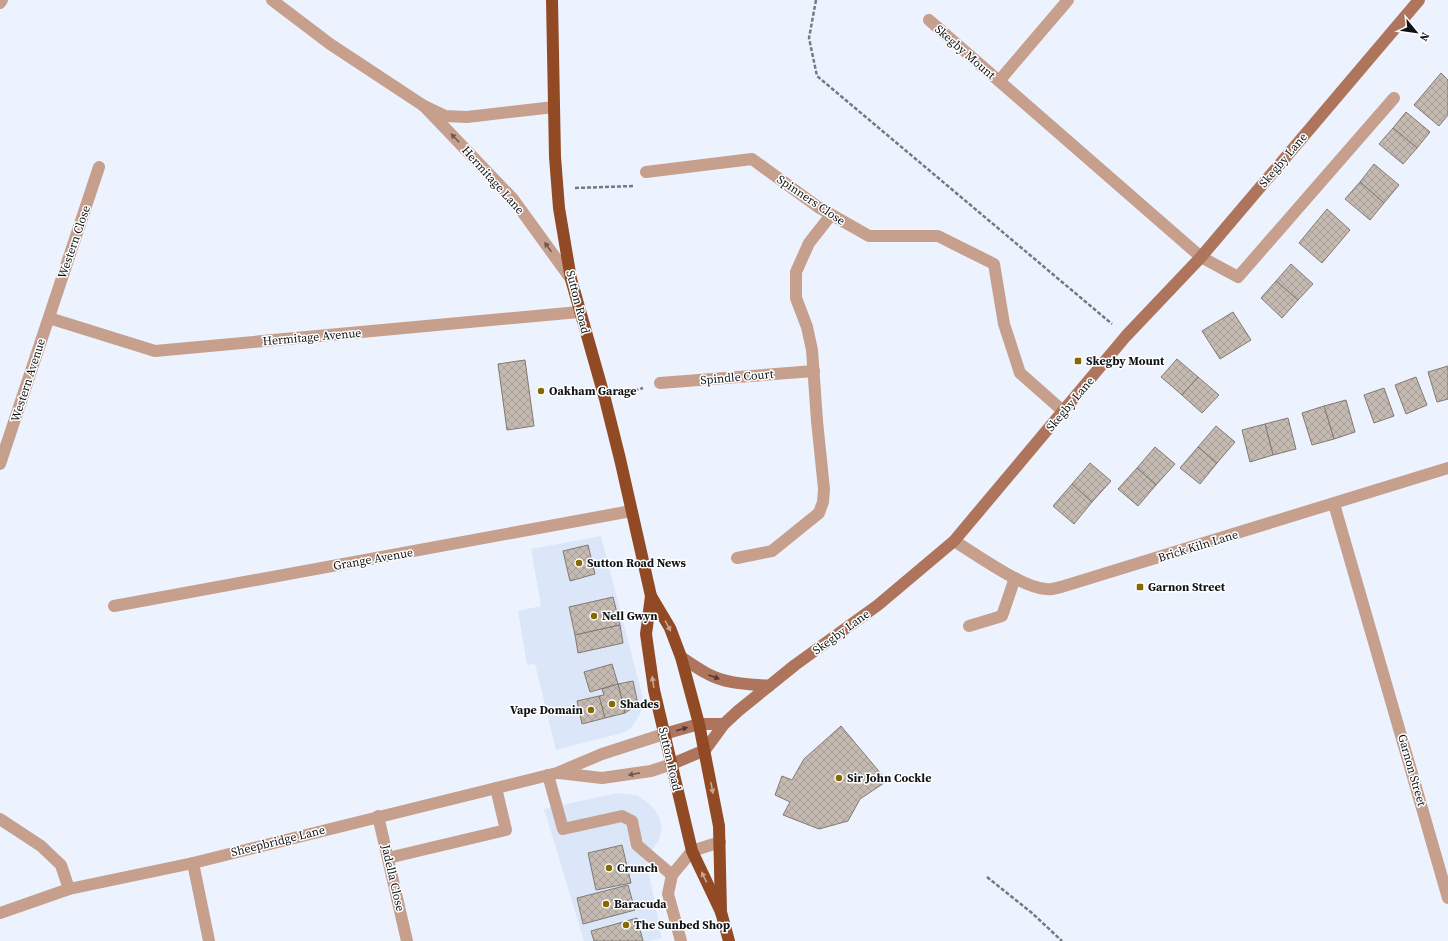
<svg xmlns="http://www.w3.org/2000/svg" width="1448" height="941" font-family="'Source Serif 4',serif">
	<defs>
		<pattern id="building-cross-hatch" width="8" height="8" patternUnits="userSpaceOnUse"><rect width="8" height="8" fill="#c4bab2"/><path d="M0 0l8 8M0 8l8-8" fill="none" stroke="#a79f98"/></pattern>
	</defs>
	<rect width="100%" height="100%" fill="#ecf3fe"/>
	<g fill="#dbe7f8">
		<polygon points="601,536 644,702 639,716 631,728 625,732 556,750 535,664 527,665 518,611 541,606 531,549"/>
		<polygon points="617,793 637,795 648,803 655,810 660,819 662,828 659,840 646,859 662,938 650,941 584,941 544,809"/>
	</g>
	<g fill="url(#building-cross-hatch)" stroke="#827971">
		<polygon points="1441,73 1448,80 1448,115 1439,126 1414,105"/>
		<polygon points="1406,112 1430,132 1417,148 1393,128"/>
		<polygon points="1393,128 1417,148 1403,164 1379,144"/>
		<polygon points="1374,164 1399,185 1384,203 1360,182"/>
		<polygon points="1360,182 1384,203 1370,220 1345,199"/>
		<polygon points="1327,209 1350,230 1322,263 1299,243"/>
		<polygon points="1291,264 1313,284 1298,300 1276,281"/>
		<polygon points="1276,281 1298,300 1282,318 1261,298"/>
		<polygon points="1233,312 1251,340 1220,359 1202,331"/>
		<polygon points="1177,359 1198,377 1182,395 1161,377"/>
		<polygon points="525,360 534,426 507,430 498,364"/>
		<polygon points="1448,366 1448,399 1437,402 1428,372"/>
		<polygon points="1198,377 1219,395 1202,413 1182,395"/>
		<polygon points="1416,377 1427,405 1406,414 1395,385"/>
		<polygon points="1384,388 1394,416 1374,423 1364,395"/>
		<polygon points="1346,400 1355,432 1334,439 1324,406"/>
		<polygon points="1324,406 1334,439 1312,445 1302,413"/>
		<polygon points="1288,418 1296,449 1273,455 1265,424"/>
		<polygon points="1265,424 1273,455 1250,462 1242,430"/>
		<polygon points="1216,426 1235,442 1217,463 1198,447"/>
		<polygon points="1155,447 1175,464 1156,485 1137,468"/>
		<polygon points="1198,447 1217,463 1200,484 1180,468"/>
		<polygon points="1090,463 1111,481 1092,502 1072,484"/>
		<polygon points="1137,468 1156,485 1138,506 1118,489"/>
		<polygon points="1072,484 1092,502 1074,524 1053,506"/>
		<polygon points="588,545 595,574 570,581 563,551"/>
		<polygon points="613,597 620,625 575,635 569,607"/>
		<polygon points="620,625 623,643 578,653 575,635"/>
		<polygon points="612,664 618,684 590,692 584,672"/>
		<polygon points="633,681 638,704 625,713 618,684"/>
		<polygon points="618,684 625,713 605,718 599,696 604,695 602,689"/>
		<polygon points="599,696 605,718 582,724 577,701"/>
		<polygon points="841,726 887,781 860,799 848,821 819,829 783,815 790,802 775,795 782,776 792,780 804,759"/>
		<polygon points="622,845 631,883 596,890 588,853"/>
		<polygon points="628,885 635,910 583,924 577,898"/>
		<polygon points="637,918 643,941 594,941 591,931"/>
	</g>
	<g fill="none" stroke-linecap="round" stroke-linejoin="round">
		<g stroke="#74797f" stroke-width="2.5" stroke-dasharray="4 2" stroke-linecap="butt">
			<polyline points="816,0 809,38 817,76 1112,324"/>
			<polyline points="575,188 634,186"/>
			<polyline points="623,394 643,388"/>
			<polyline points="987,877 1032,913 1062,941"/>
		</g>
		<g stroke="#c69f8d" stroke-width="12">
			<polyline points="737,558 772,551 819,513 823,502 824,489 817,421"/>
			<polyline points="969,626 1002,616 1015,578"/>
			<polyline points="548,775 563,829 622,816 632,821 637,845 672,875"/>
			<polyline points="388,858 506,830 496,788"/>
		</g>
		<g stroke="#c69f8d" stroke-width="12">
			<polyline points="0,3 2,0"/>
			<polyline points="929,20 1201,257 1238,277 1394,98"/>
			<polyline points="999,81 1068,0"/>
			<polyline points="424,106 513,199 571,279"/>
			<polyline points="646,172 752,159 818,207 869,236 938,236 994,264 1004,324 1020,373 1063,411"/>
			<polyline points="49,318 155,351 579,312"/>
			<polyline points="660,383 814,371"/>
			<polyline points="817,421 812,350 807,327 796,298 796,272 809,243 831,215"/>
			<polyline points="0,464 99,167"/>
			<polyline points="1334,504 1448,898"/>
			<polyline points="114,606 631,511"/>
			<polyline points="378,816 407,941"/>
			<polyline points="0,819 41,846 61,865 69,889"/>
			<polyline points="193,863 209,941"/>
			<polyline points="681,941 668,894 672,875 692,851 720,842"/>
		</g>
		<g stroke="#c69f8d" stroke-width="12">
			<polyline points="272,0 330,44 424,106 445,116 467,117 554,107"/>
			<path d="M954,541C976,554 1022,588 1046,589C1050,590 1056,588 1061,587L1448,468"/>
			<polyline points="559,773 602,778 651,771 672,764"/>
			<polyline points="0,913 69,889 193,863 557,773 602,754 664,734"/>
		</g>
		<g stroke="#ae755c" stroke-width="12">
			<path d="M681,657C690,663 698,669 708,674C726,684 749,684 769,686"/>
			<polyline points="664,734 699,724 724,724"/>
			<polyline points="672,764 705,750 724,724 738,711 795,665 878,605 954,541 1126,336 1201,257 1419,0"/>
		</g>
		<g stroke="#924a24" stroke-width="12">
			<polyline points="552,0 555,157 559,208 571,279 605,399 620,459 651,596 670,628 681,657 699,724 719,826 721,912"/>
			<polyline points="651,596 646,634 654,690 692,851 721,912 729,941"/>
		</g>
	</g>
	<defs><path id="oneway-solid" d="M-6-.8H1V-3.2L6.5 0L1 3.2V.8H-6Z"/></defs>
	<g fill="#6c5a52">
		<use href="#oneway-solid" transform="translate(455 138) rotate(-134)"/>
		<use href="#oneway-solid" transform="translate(548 247) rotate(-126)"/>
		<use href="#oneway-solid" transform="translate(634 774) rotate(169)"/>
	</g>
	<g fill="#c8a492">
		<use href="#oneway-solid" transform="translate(668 626) rotate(62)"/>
		<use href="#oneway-solid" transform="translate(653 682) rotate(-99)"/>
		<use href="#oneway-solid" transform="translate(712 788) rotate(79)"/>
		<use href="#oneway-solid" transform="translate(704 877) rotate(-116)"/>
	</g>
	<g fill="#503b33">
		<use href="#oneway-solid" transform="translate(714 677) rotate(20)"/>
		<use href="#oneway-solid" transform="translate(682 729) rotate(-16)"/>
	</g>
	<g fill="#856903" stroke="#fff" stroke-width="1.5">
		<rect x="1074" y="357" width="8" height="8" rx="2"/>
		<circle cx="541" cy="391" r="4"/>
		<circle cx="579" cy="563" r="4"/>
		<rect x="1136" y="583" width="8" height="8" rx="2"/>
		<circle cx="594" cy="616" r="4"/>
		<circle cx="612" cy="704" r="4"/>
		<circle cx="591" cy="710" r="4"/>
		<circle cx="839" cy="778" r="4"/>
		<circle cx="609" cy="868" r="4"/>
		<circle cx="606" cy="904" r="4"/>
		<circle cx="626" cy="925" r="4"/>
	</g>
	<g text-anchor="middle" stroke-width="3" stroke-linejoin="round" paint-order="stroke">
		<g font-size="12" fill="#111417" stroke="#fff">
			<text transform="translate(965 52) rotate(41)" y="4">Skegby Mount</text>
			<text transform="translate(1283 160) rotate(-50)" y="4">Skegby Lane</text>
			<text transform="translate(493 180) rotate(48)" y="4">Hermitage Lane</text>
			<text transform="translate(811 200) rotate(34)" y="4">Spinners Close</text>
			<text transform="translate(74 242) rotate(-71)" y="4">Western Close</text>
			<text transform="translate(578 302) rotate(76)" y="4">Sutton Road</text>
			<text transform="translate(312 337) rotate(-5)" y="4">Hermitage Avenue</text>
			<text transform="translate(737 377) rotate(-5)" y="4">Spindle Court</text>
			<text transform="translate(28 380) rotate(-72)" y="4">Western Avenue</text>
			<text transform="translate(1070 404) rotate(-50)" y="4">Skegby Lane</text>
			<text transform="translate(1198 546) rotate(-17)" y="4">Brick Kiln Lane</text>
			<text transform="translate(373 559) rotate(-10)" y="4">Grange Avenue</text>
			<text transform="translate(841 632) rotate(-36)" y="4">Skegby Lane</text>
			<text transform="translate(670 759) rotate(77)" y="4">Sutton Road</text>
			<text transform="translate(1412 770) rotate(74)" y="4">Garnon Street</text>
			<text transform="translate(278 841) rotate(-14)" y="4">Sheepbridge Lane</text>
			<text transform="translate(393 878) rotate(77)" y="4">Jadella Close</text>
		</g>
		<g font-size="12" font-weight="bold" fill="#111417" stroke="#fff" text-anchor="start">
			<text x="1086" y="365">Skegby Mount</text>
			<text x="549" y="395">Oakham Garage</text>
			<text x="587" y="567">Sutton Road News</text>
			<text x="1148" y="591">Garnon Street</text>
			<text x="602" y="620">Nell Gwyn</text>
			<text x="620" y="708">Shades</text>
			<text x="583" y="714" text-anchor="end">Vape Domain</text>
			<text x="847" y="782">Sir John Cockle</text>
			<text x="617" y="872">Crunch</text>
			<text x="614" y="908">Baracuda</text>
			<text x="634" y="929">The Sunbed Shop</text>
		</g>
	</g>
	<g transform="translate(1416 32) rotate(119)" stroke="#ffffff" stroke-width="3" paint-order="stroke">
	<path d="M0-3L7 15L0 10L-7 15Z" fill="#111417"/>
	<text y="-6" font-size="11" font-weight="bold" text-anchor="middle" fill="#111417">N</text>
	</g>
</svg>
